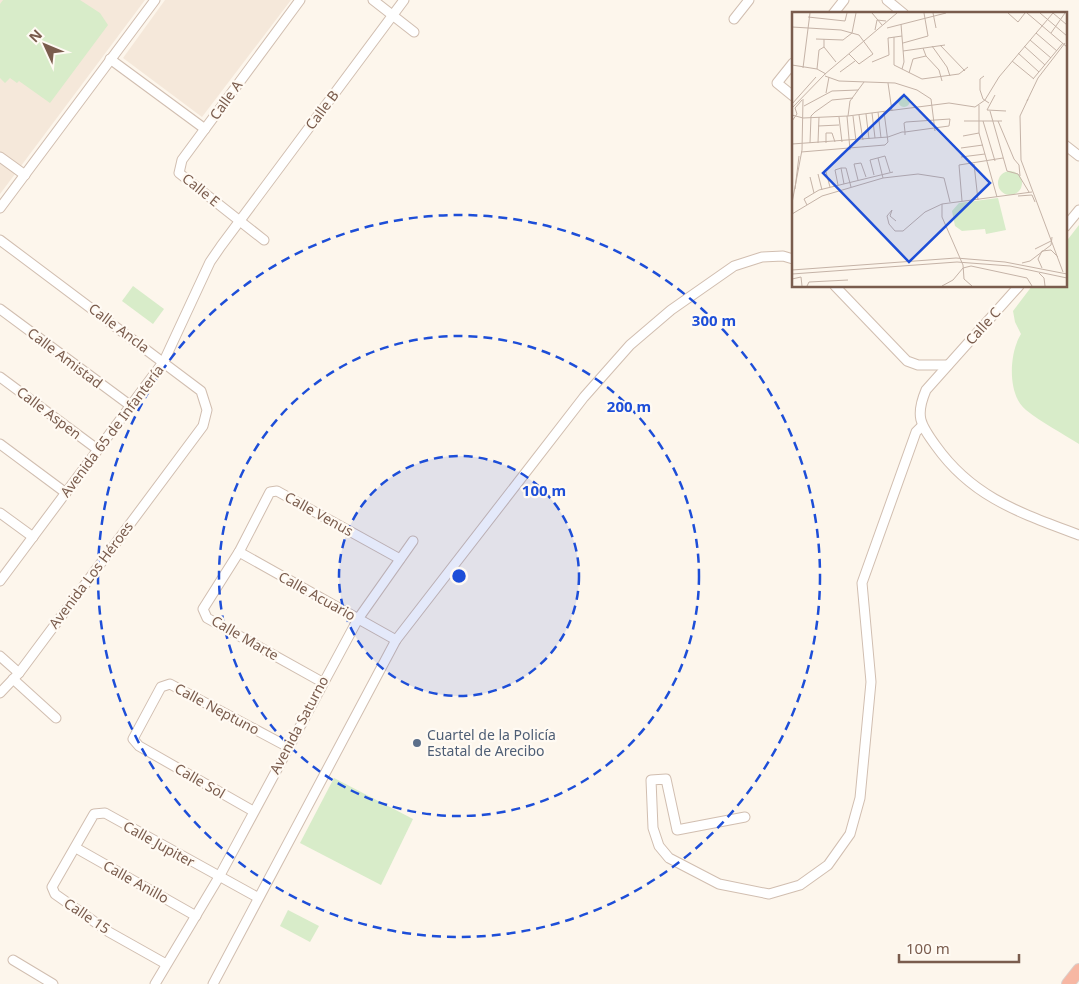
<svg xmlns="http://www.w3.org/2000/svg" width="1079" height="984" font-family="'Noto Sans',sans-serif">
	<rect width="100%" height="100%" fill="#fdf6ec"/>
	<g fill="#f5e8da">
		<polygon points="0,0 145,0 0,194"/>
		<polygon points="165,0 291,0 202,117 123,58"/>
	</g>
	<g fill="#d8ecc9">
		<polygon points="3,0 80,0 100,13 108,25 50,103 19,81 17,83 10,78 5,83 0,78 0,4"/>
		<path d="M1079,225V444C1062,433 1042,423 1026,410C1007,395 1009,353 1021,334L1015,322L1013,311L1032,286H1065V243Z"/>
		<polygon points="133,286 164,309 153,324 122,301"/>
		<polygon points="334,778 413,819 381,885 300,843"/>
		<polygon points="288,910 319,926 310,942 280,926"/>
	</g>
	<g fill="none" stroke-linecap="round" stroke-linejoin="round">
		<g stroke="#d1beb0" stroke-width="11">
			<g id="minor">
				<polyline points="373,0 414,32"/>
				<polyline points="887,0 904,14"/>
				<polyline points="833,14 844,0"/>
				<polyline points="734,19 749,0"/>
				<polyline points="110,59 205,129"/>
				<polyline points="793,63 777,83 793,96"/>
				<polyline points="1065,145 1079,156"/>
				<polyline points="0,157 25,175"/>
				<polyline points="0,208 155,0"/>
				<polyline points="1065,227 1079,210"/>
				<polyline points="0,240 201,391 207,410 203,426 19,673 0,693"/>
				<polyline points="264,240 179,173 182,160 300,0"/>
				<polyline points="835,286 907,361 918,365 948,365"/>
				<path d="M1019,286L926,390C915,416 920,424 936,446C973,498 1021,513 1079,535"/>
				<polyline points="0,309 131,406"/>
				<polyline points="0,377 97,449"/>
				<polyline points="0,444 66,493"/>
				<polyline points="0,513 33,537"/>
				<polyline points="239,552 396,640"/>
				<polyline points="0,581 164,361 210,262 221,246 404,0"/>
				<polyline points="0,656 19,673"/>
				<polyline points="13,679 56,718"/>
				<polyline points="322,682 207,618 203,609 239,552 270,492 277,491 400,559"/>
				<polyline points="253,811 139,746 133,739 161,687 170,684 288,747"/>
				<polyline points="745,817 677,830 666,779 651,780 653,828 659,846 669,858 719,884 769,894 800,885 828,865 850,834 860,798 871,682 862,583 916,432 922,426"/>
				<polyline points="76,848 196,916"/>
				<polyline points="13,960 53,984"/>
				<polyline points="166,964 109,932 55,894 52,887 94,814 105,813 257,897"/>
				<polyline points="155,984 219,877 358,619 413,541"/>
				<polyline points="213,984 396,640 584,397 630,345 671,310 734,266 762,257 783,256 793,259"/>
			</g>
		</g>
		<g stroke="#dad1cd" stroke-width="14">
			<polyline id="highway" points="1068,984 1079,970"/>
		</g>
		<use href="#minor" stroke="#fff" stroke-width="9"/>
		<use href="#highway" stroke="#f7b7a3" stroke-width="12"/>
	</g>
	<circle cx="459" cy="576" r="120" fill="#1d4ed8" fill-opacity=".12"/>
	<g fill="none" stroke="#1d4ed8" stroke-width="2.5" stroke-dasharray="9 6">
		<circle cx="459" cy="576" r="120"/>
		<circle cx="459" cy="576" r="240"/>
		<circle cx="459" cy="576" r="361"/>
	</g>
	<circle fill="#5c6f8a" stroke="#fffaf3" stroke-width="2" cx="417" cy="743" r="5"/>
	<g text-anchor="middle" stroke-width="4.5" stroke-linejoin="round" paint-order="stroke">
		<g font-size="14" fill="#7a5c4d" stroke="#fffaf3">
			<text transform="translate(226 100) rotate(-54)" y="5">Calle A</text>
			<text transform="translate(322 110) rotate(-53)" y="5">Calle B</text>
			<text transform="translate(201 190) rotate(39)" y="5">Calle E</text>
			<text transform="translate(983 326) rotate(-48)" y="5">Calle C</text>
			<text transform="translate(119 328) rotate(37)" y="5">Calle Ancla</text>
			<text transform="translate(65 358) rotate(37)" y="5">Calle Amistad</text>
			<text transform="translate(49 413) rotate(37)" y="5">Calle Aspen</text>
			<text transform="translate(112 431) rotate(-53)" y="5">Avenida 65 de Infantería</text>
			<text transform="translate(319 514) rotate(29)" y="5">Calle Venus</text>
			<text transform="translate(91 575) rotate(-53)" y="5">Avenida Los Héroes</text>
			<text transform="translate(317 596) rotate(29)" y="5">Calle Acuario</text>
			<text transform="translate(245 638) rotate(30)" y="5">Calle Marte</text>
			<text transform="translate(217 709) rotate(28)" y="5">Calle Neptuno</text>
			<text transform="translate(299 725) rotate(-62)" y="5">Avenida Saturno</text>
			<text transform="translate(200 781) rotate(30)" y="5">Calle Sol</text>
			<text transform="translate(159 844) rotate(29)" y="5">Calle Jupiter</text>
			<text transform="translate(136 882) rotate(29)" y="5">Calle Anillo</text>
			<text transform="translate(87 916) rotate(34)" y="5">Calle 15</text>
		</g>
		<g font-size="14" fill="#4e5e75" stroke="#fffaf3" text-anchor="start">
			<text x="427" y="740">Cuartel de la Policía<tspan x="427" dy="16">Estatal de Arecibo</tspan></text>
		</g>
	</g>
	<g transform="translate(792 12)">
		<rect width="275" height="275" fill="#fdf6ec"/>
		<path d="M106 89a6 6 0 1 1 12 0a6 6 0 1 1-12 0ZM206 171a12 12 0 1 1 24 0a12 12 0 1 1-24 0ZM206,186L214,218L194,222L193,217L170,219L163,214L160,199L167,191Z" fill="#d8ecc9"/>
		<path fill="none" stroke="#c5b3a7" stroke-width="1" d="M80,1L90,13M141,1L144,16M216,1L226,10L233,1M235,1L275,35M248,1L275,24M261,1L275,13M16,5L53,9L55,1M109,12L112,50L110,57M0,15L49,18L67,23L81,42L67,52L57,42M95,16L154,1M83,18L85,8L94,9M244,21L265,39M259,21L273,1M102,25V53L130,67L167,62L176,55M24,27L51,28L60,21L64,1M32,27V35L44,50M238,28L259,46M111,31L136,24L132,1M148,33L173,59M140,34L155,55L158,64M232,34L253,53M131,36L134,44L147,58L150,69M111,39L153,33M226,41L247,60M220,49L242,67M80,50L97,43L96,26L110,24M0,53L25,57L34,62M11,56L18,1M25,57L27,38L32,35M48,60L63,49M117,61L121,47L134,44M33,64L47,69L103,71L125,78L139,87L143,119M192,64L188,67V78L191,87L197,91M241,67L271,31M96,71L100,99M34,81L37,65M203,83L195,98L214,99M236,87L228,104L229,148L271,260M235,89L246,66L273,31M0,92L24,65M187,93V121L205,185M12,94L40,79L66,78M0,96L33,62L105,1M198,99L215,159L226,162L237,180M86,100L89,126M80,101L83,126M74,102L77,127M0,103L11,106L56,104L157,91L183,95L193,88L207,65L261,1M67,103L71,128M55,104L58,138M56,104L58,89L72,70M61,104L64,129M47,105L50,130M0,109L5,102L3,96L10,88M172,109H210M191,109L203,149M206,109L222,147L227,153L228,164M26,114L47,113M171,124L187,121M18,131L19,104L23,100L40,88L61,86M26,131L27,105M34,131V121H40L43,130M0,132L96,125L110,120H113L142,116L157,114L158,107L114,110L112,111L113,120V123M169,136L191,133M9,140L93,133L96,130L92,100M169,145L193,142M86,146L91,166M182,152L186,188M49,156H54L59,175M49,156L52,172M34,160L38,175M26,162L30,178M82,163L78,148L93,144L98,160M18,165L22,181M66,168L62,152L69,151L74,165M46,173L43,158L49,156M3,177L7,144M226,184L240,183L243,190M170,189L167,153L211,146M0,191L10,138L11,87M15,193L12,187L27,178L101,160M0,202L30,184L91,166L126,162L152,166L158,190M104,209L98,204L100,198L95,204L97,212L103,219H111L133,200L150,192M243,237L259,229M230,251L238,249L259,233L260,225M250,256L246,247L250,239L259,238L266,245M0,258L164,246L213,250L275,262M247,261L252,266L253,274M0,262L165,250L218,254L275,266M0,267L9,265L10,274M15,274L17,270L56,268M150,274L161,268L171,256L179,254L235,266L240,274M180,274L172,267L171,253L150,205V192L240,180"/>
		<path fill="#1d4ed8" fill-opacity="0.15" stroke="#1d4ed8" stroke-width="2.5" d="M112,83L198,171L117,250L31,161Z"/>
		<rect width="275" height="275" fill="none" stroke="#7a5c4d" stroke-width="2.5"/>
	</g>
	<circle cx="459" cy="576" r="8" fill="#1d4ed8" stroke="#fffaf3" stroke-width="2.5"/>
	<g font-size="15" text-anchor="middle" font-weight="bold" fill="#1d4ed8" stroke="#fffaf3" stroke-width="4.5" stroke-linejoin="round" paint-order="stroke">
		<text x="714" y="326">300 m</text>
		<text x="629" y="412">200 m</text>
		<text x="544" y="496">100 m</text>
	</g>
	<g transform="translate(45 45) rotate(314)" stroke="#fffaf3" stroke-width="4" paint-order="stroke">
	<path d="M0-4L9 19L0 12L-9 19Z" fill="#7a5c4d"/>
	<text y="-8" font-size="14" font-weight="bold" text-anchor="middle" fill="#7a5c4d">N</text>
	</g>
	<path d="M899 954v8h120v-8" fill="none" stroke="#7a5c4d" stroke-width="2.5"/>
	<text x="906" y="954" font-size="15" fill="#7a5c4d" stroke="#fffaf3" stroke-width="4" paint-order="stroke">100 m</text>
</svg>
